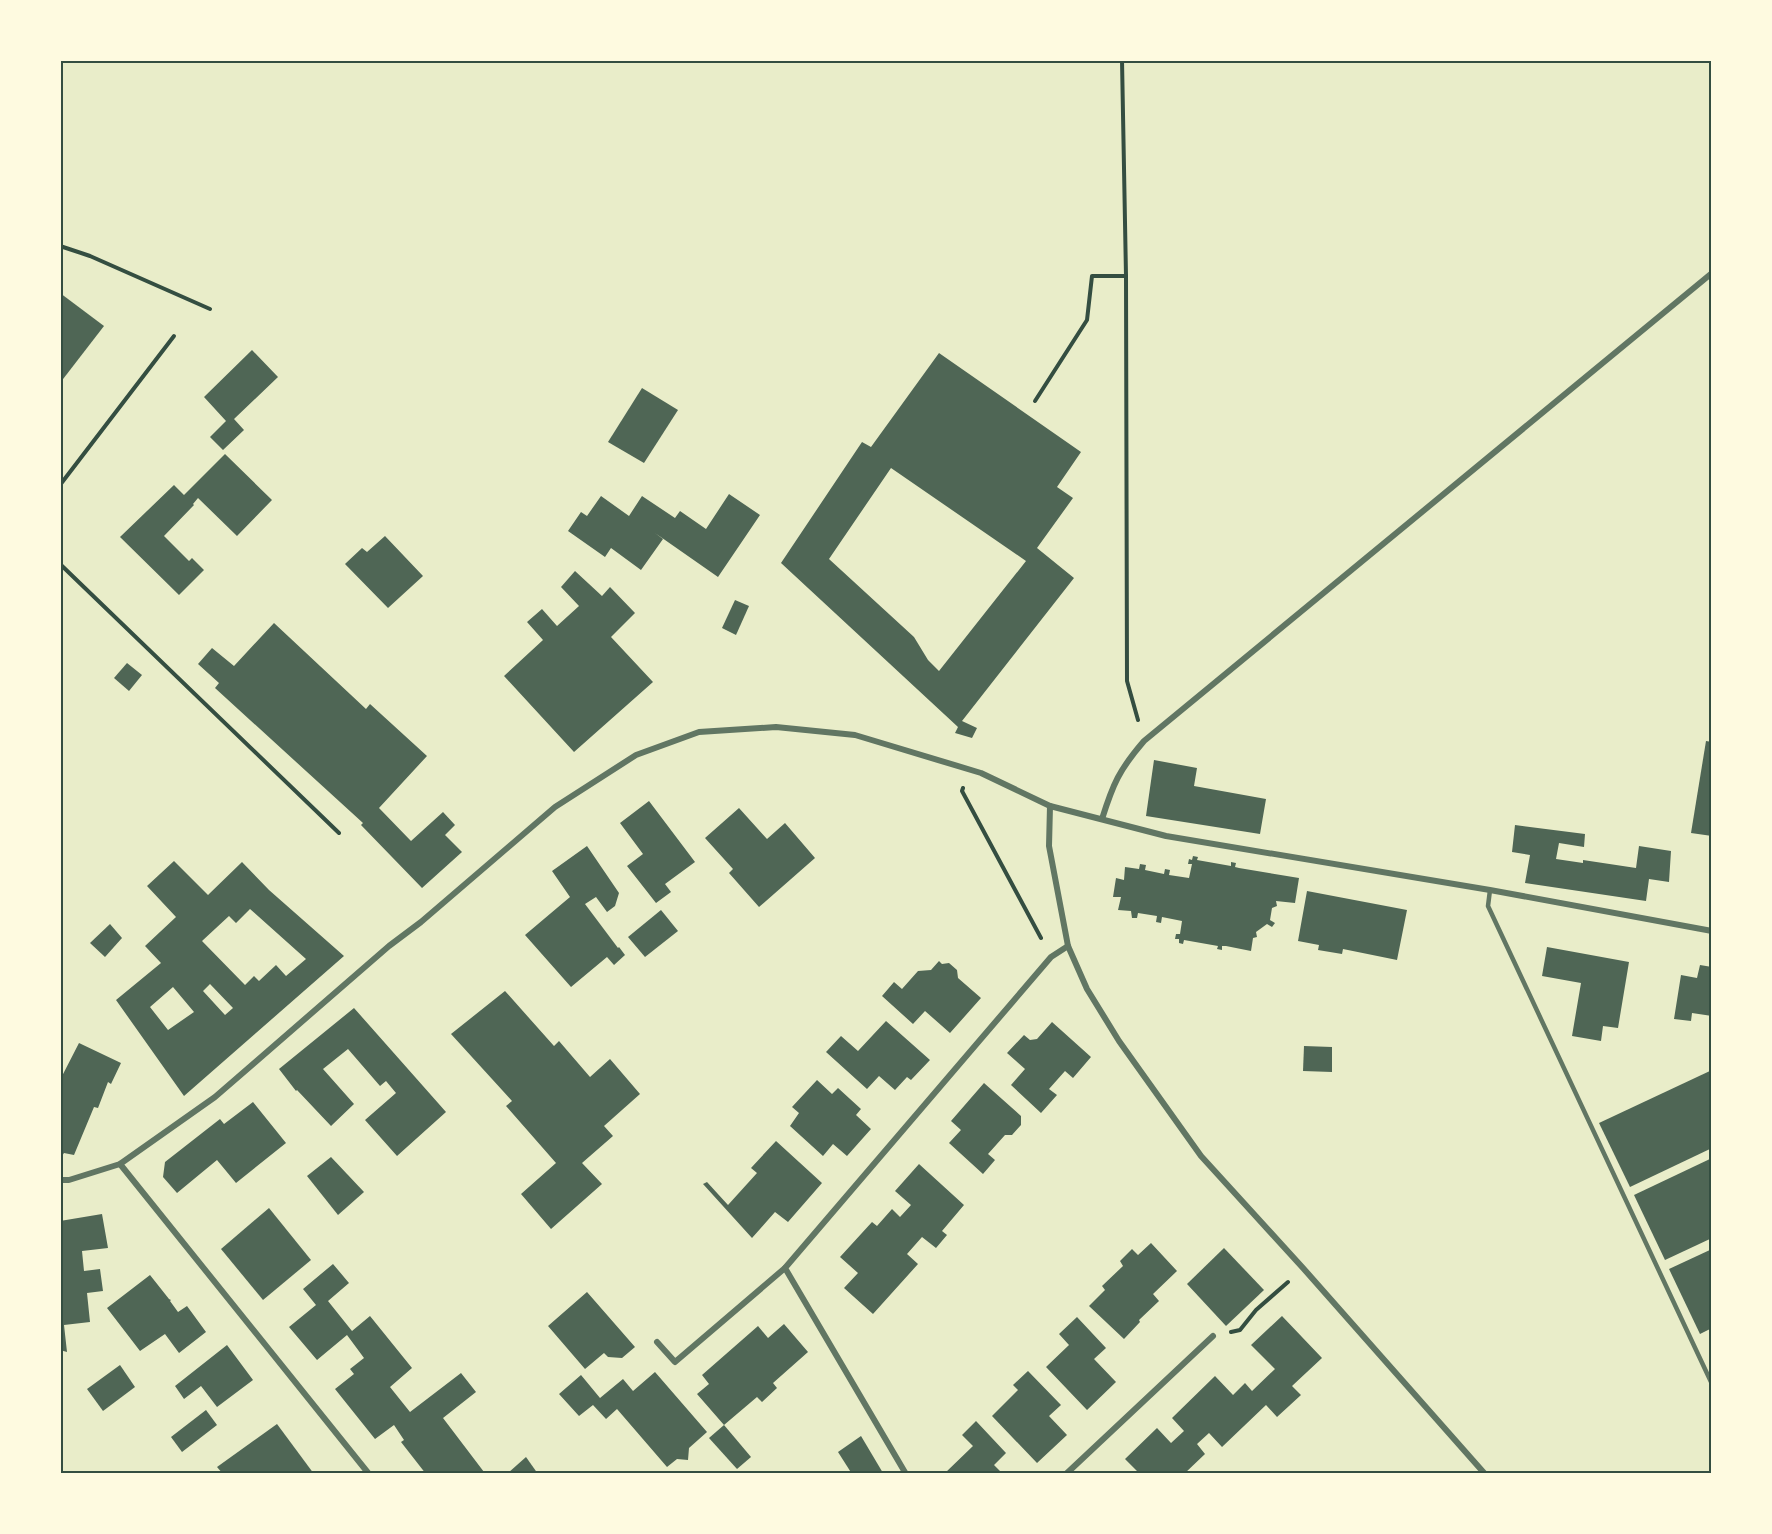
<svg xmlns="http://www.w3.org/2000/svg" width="1772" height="1534" font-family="Karla,sans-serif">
	<rect width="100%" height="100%" fill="#e9edc9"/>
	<g fill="#4f6655" fill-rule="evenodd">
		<polygon points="60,293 104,326 60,383"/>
		<polygon points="252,350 278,377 234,419 244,430 223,450 210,437 226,421 204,397"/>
		<path d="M939,353L1081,452L1057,487L1073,498L1037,548L1074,578L962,721L977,728L972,738L955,733L958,727L781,563L862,442L871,447ZM891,468L1026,561L939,671L928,660L914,637L829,559Z"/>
		<polygon points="642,388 678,410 644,463 608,442"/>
		<polygon points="225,454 272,500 237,536 198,498 193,504 194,505 164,536 189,561 192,558 204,570 179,595 120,537 174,485 184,495"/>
		<polygon points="729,494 760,515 718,577 655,533 663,539 641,570 611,548 605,557 568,531 581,512 587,516 601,496 629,516 642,496 675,518 680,511 706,529"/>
		<polygon points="385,536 423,576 388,608 345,564 362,548 367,552"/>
		<polygon points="575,571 602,596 610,587 635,613 611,637 653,682 574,752 504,676 543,640 527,622 542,609 557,626 579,606 561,587"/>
		<polygon points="735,600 749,606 736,635 722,628"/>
		<polygon points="274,623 366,709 370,704 427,756 379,808 411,841 443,812 455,825 445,835 462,852 422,888 361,825 363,823 215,688 219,683 198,664 212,648 234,666"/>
		<polygon points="127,663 142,675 129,691 114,678"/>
		<polygon points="1706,741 1712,742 1712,836 1691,833"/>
		<polygon points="1154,760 1197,768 1194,786 1266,799 1260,834 1146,816"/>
		<polygon points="649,801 695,862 665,884 671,892 656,903 627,866 643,854 620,823"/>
		<polygon points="739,808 767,839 785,823 815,858 759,907 729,873 733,869 705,838"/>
		<polygon points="1515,825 1585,834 1584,847 1559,843 1556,859 1583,863 1583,860 1636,868 1639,846 1671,851 1669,882 1649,879 1646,901 1525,883 1530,855 1512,852"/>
		<polygon points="587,846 619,893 615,906 607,912 596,897 585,904 618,948 619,947 625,955 614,965 607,957 571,987 525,935 570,897 552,871"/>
		<polygon points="1193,856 1198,857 1197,860 1231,866 1231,862 1236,863 1235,867 1239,868 1299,878 1295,903 1276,901 1277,906 1272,908 1270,920 1275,923 1272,927 1267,924 1256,932 1257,937 1253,938 1251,951 1226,946 1222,946 1222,950 1217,949 1218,946 1184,940 1183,944 1179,943 1179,939 1175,939 1176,934 1180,934 1182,921 1162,917 1161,923 1156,922 1157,916 1138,913 1137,918 1132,918 1131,911 1118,910 1121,897 1113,897 1116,878 1124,880 1125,867 1139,869 1140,864 1146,865 1145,870 1164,874 1165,869 1170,870 1169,875 1189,878 1192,864 1188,864 1189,859 1192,860"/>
		<path d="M174,861L208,895L242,862L269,890L344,956L184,1096L116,1000L161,963L145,946L176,917L147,886ZM250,909L306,959L286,976L276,965L259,981L254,976L245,985L202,941L229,916L236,923ZM210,984L233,1008L225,1015L203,991ZM173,987L194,1012L168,1030L150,1007Z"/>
		<polygon points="1307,891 1407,910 1397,960 1343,949 1342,954 1318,950 1319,945 1298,941"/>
		<polygon points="661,910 678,931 645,957 628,937"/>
		<polygon points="110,924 122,938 105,957 90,943"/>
		<polygon points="1547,947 1629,962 1618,1028 1603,1026 1601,1041 1572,1036 1581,983 1542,976"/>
		<polygon points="939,961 942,964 949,963 957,970 958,978 981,998 950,1033 925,1011 913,1024 882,996 894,982 902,989 918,971 931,970"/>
		<polygon points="1700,965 1712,967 1712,1016 1692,1013 1691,1021 1674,1019 1681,975 1697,978"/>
		<polygon points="505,991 554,1046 559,1041 590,1077 610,1059 640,1094 604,1126 613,1136 582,1163 602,1184 551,1229 521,1194 556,1163 506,1106 512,1101 451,1034"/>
		<polygon points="354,1008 446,1112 397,1156 365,1120 396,1093 386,1081 380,1086 348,1049 323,1069 354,1104 331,1126 297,1090 296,1091 279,1069"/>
		<polygon points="886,1021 930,1060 911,1080 907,1077 895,1090 879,1076 867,1089 826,1052 841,1036 858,1051"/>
		<polygon points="1052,1022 1091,1057 1073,1078 1065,1071 1049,1089 1057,1095 1041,1113 1011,1085 1025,1069 1007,1053 1024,1035 1030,1040 1037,1039"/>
		<polygon points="79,1043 121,1063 111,1084 108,1082 98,1108 94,1107 74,1155 64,1153 62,1156 60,1156 60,1080"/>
		<polygon points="1304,1046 1332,1047 1332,1072 1303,1071"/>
		<polygon points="1712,1070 1712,1148 1630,1187 1599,1123"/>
		<polygon points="817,1080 832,1094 838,1088 861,1109 856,1115 871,1129 847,1156 833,1144 823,1156 790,1126 799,1113 792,1107"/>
		<polygon points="984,1083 1021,1116 1021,1125 1012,1135 1005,1135 988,1154 995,1160 983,1174 949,1143 961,1130 951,1121"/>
		<polygon points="253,1102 286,1143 236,1183 217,1160 177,1193 163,1177 165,1162 220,1119 224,1124"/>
		<polygon points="776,1141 822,1183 788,1222 775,1212 752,1238 703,1184 707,1182 728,1205 757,1173 751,1168"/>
		<polygon points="331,1157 364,1192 338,1215 307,1176"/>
		<polygon points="1712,1158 1712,1238 1665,1260 1634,1195"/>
		<polygon points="919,1164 964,1205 942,1231 947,1235 936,1248 922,1237 907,1254 918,1264 873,1314 844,1288 858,1273 840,1257 872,1222 877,1226 892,1209 900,1217 911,1205 895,1191"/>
		<polygon points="269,1208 311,1260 263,1300 221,1249"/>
		<polygon points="102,1214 108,1248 82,1251 84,1271 100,1269 103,1291 87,1293 90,1322 64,1325 67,1352 60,1350 60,1221"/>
		<polygon points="1151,1243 1177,1271 1153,1294 1159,1301 1139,1320 1140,1322 1124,1339 1089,1306 1105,1290 1102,1286 1123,1266 1120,1261 1132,1249 1138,1255"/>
		<polygon points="1224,1248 1264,1290 1226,1326 1187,1284"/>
		<polygon points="1712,1249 1712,1328 1700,1334 1669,1269"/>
		<polygon points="333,1264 349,1283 328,1301 352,1331 370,1316 412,1368 390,1387 410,1412 461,1373 476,1392 443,1418 484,1472 481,1474 426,1474 401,1442 404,1440 394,1425 375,1439 335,1389 354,1374 350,1369 364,1358 347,1335 317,1360 289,1327 316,1305 303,1289"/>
		<polygon points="150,1275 169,1299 171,1300 170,1301 178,1312 187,1306 206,1332 179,1353 165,1334 140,1351 107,1308"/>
		<polygon points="587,1292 635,1347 622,1358 608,1357 604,1353 585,1369 548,1326"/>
		<polygon points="1282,1316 1322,1358 1292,1386 1301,1395 1277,1417 1266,1405 1222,1447 1209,1433 1197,1444 1205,1454 1184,1474 1140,1474 1125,1459 1157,1428 1171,1443 1184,1431 1172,1418 1215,1376 1233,1395 1245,1383 1252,1391 1275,1369 1251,1345"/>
		<polygon points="1077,1317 1106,1348 1094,1359 1116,1382 1087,1410 1046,1367 1069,1345 1059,1334"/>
		<polygon points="784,1324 808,1352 773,1383 777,1388 762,1402 757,1397 724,1425 697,1394 709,1384 702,1375 758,1326 768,1338"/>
		<polygon points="227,1345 253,1380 217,1407 201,1386 184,1399 175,1386"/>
		<polygon points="120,1365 135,1387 103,1411 87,1389"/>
		<polygon points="1028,1371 1061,1405 1049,1416 1067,1435 1037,1463 992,1416 1018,1390 1013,1385"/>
		<polygon points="655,1372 707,1432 689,1448 688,1460 677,1459 667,1467 617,1409 606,1419 593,1405 579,1416 559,1394 581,1375 600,1398 623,1379 633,1391"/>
		<polygon points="206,1410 217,1425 182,1452 171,1437"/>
		<polygon points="976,1421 1006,1453 994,1465 1003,1474 946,1474 945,1473 973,1446 962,1435"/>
		<polygon points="277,1424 314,1474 223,1474 217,1467"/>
		<polygon points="724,1425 751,1457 737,1469 709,1438"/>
		<polygon points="861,1436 883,1473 881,1474 852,1474 838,1452"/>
		<polygon points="526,1457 538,1474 507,1474"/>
	</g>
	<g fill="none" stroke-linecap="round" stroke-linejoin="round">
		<g stroke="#344e41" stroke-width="4">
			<polyline points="1122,60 1126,276 1127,681 1138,720"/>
			<polyline points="60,246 90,256 210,309"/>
			<polyline points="1035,401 1087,320 1092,276 1126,276"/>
			<polyline points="60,485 174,336"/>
			<polyline points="60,564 339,833"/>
			<polyline points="963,788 962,791 1041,938"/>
			<polyline points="1231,1332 1240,1330 1256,1310 1288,1282"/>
		</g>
		<polyline stroke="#617663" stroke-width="4.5" points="1490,890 1488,906 1712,1384"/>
		<g stroke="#617663" stroke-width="6">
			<polyline points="1050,806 1049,846 1068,946 1087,989 1119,1041 1201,1156 1303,1268 1485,1474"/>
			<path d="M1102,819C1113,784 1119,770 1144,741L1712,273"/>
			<polyline points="120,1164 369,1474"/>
			<polyline points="60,1180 69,1180 120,1164 215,1097 389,946 421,922 555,807 636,755 699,732 776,727 855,735 981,773 1050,806 1166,836 1490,890 1712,931"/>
			<polyline points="657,1342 675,1362 785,1268"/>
			<polyline points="906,1474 785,1268 1051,957 1068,946"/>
			<polyline points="1066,1474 1213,1336"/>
		</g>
	</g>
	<rect width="1772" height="1534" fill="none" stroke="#fefae0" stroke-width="123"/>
	<rect x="62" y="62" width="1648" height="1410" fill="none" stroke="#344e41" stroke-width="2"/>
</svg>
